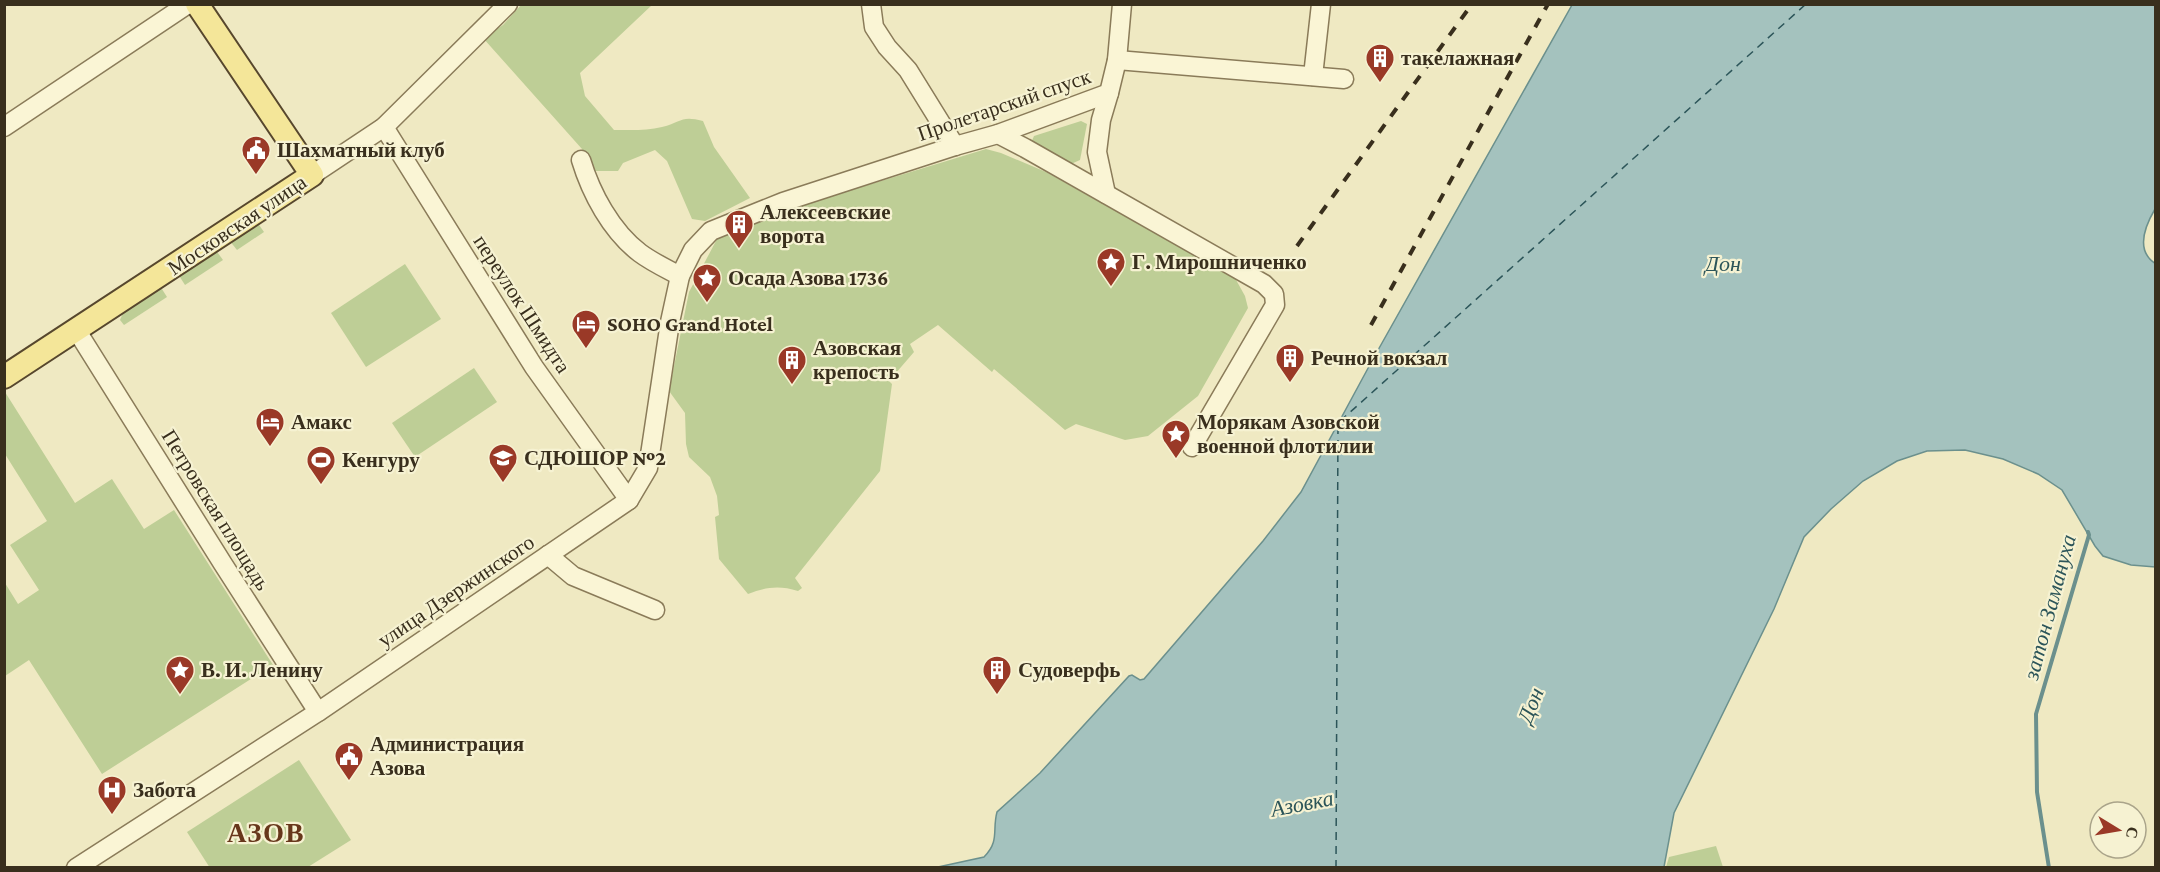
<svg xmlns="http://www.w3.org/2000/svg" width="2160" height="872" font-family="'Crimson Pro',serif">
	<rect width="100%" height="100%" fill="#efe9c2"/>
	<g fill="#bece96">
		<path d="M521,5H652L580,73L585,96L614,130C630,130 647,131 662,127C682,122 681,115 703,121L714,147L750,198L705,221L692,219L667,161L655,150L623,163L618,171H589L582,149L483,38L503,25Z"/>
		<polygon points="1081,121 1087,124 1080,160 1071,164 1031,143 1034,136"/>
		<path d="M986,149L1001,153L1046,172L1235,278L1245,296L1248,308L1198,396L1148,436L1125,440L1076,424L1065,430L994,369L992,372L938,325L910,344L914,352L889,381L892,384L880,471L795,578L802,588L798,591C779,585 766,587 748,594L719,559L715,517L719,515L717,496L710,477L689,457L686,444L685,413L669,391L689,292L717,239L756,219Z"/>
		<polygon points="257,222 264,232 237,250 229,240"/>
		<polygon points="215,249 223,260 185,285 178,274"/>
		<polygon points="405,264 441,319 366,367 331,313"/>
		<polygon points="160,286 167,297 124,325 120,320 124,311"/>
		<polygon points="474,368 497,402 415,457 392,423"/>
		<polygon points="5,392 75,503 112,479 144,529 174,510 273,665 102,774 29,660 5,676 5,583 18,604 39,590 10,545 47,521 5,454"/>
		<polygon points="299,760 351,840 308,867 210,868 187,832"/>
		<polygon points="1716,846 1723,867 1666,867 1669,857"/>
	</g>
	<path fill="#a4c2be" stroke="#6b908d" stroke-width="1.5" d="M1572,5H2155V209C2145,226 2135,251 2156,264L2155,567L2131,565L2103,556L2095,546L2062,490L2038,474L2003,459L1965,450L1927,451L1897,461L1863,481L1831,509L1804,537L1774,609L1674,813L1664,867H938L984,857C1000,841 992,830 997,812L1040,773L1129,676L1132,675L1140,680L1144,679L1263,541L1301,492L1373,359Z"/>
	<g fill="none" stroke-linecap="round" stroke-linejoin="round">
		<polyline stroke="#6b908d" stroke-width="4" points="2049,868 2037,792 2036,714 2089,535 2088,532"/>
		<polyline stroke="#2c5559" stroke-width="1.5" stroke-dasharray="8 6" stroke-linecap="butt" points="1336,868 1338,423 1806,4"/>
		<g stroke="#8a7b59" stroke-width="21">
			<g id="minor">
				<polyline points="871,4 874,27 887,47 908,70 955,146"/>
				<polyline points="1117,60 1344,79"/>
				<polyline points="1313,76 1321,4"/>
				<polyline points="4,127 188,4"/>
				<polyline points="384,127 534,367 629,500"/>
				<polyline points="998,134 1025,148 1264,284 1274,294 1275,305 1192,447"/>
				<path d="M581,160C591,193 611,231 640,253C652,262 667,269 680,276"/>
				<polyline points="312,175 384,127 508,4"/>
				<polyline points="1106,194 1097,152 1101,120 1109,93"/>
				<polyline points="77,331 223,564 318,712"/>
				<polyline points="548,555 573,576 655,610"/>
				<polyline points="76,868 318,712 629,500 648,468 670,322 680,276 693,250 711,231 783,202 955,146 998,134 1109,93 1117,60 1122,4"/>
			</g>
		</g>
		<g stroke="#57472d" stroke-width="26">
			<polyline id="major" points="4,377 312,175 197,4"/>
		</g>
		<use href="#minor" stroke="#faf5d5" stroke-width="18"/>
		<use href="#major" stroke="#f4e699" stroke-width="22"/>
		<g stroke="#392f1d" stroke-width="4" stroke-dasharray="10 10" stroke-linecap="butt">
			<polyline points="1297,246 1472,4"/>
			<polyline points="1371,325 1548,4"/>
		</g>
	</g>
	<defs>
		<g id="building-pin" transform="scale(1.5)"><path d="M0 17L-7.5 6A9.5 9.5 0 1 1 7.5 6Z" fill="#9a3927" stroke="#f6f2d2"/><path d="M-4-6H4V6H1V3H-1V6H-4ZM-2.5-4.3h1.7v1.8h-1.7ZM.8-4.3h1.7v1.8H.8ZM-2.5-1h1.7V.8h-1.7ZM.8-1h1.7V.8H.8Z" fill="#fff"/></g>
		<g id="civic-pin" transform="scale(1.5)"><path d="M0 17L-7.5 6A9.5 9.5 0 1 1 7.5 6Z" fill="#9a3927" stroke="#f6f2d2"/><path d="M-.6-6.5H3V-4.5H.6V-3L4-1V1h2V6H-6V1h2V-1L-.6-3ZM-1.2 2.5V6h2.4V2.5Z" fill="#fff"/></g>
		<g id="sight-pin" transform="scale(1.5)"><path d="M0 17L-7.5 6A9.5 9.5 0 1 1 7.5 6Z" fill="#9a3927" stroke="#f6f2d2"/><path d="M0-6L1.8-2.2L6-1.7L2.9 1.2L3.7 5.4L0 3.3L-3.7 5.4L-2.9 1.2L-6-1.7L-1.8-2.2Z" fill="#fff"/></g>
		<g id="hotel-pin" transform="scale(1.5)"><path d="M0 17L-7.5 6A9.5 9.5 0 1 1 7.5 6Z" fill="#9a3927" stroke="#f6f2d2"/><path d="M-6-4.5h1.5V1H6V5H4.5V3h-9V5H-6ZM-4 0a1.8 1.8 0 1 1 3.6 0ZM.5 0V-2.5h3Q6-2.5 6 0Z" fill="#fff"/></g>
		<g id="school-pin" transform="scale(1.5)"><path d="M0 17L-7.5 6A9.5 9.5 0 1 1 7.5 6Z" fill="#9a3927" stroke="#f6f2d2"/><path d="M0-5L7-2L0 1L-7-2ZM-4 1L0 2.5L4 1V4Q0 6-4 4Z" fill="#fff"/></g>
		<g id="stadium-pin" transform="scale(1.5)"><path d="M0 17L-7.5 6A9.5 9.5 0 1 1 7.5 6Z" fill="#9a3927" stroke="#f6f2d2"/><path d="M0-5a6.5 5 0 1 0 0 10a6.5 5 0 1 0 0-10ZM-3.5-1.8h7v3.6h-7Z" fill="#fff"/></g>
		<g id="hospital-pin" transform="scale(1.5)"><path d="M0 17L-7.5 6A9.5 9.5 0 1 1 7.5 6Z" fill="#9a3927" stroke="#f6f2d2"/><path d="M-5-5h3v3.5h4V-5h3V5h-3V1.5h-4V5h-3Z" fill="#fff"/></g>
	</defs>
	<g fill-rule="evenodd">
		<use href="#building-pin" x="1380" y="58"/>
		<use href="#civic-pin" x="256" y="150"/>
		<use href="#building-pin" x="739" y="224"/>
		<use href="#sight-pin" x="1111" y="262"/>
		<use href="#sight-pin" x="707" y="278"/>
		<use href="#hotel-pin" x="586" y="324"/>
		<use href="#building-pin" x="1290" y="358"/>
		<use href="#building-pin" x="792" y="360"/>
		<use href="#hotel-pin" x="270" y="422"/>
		<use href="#sight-pin" x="1176" y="434"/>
		<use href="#school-pin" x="503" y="458"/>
		<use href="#stadium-pin" x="321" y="460"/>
		<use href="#sight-pin" x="180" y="670"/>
		<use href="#building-pin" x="997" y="670"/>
		<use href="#civic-pin" x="349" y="756"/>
		<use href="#hospital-pin" x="112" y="790"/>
	</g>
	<g text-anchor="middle" stroke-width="4.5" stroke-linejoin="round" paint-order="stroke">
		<g font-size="21" font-weight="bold" fill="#392f1d" stroke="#f6f2d2" text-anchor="start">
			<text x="1401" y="65">такелажная</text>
			<text x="277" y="157">Шахматный клуб</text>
			<text x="760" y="219">Алексеевские<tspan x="760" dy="24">ворота</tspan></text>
			<text x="1132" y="269">Г. Мирошниченко</text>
			<text x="728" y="285">Осада Азова 1736</text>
			<text x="607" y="331">SOHO Grand Hotel</text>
			<text x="813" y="355">Азовская<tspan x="813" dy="24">крепость</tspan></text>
			<text x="1311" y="365">Речной вокзал</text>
			<text x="291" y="429">Амакс</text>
			<text x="1197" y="429">Морякам Азовской<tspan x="1197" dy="24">военной флотилии</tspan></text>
			<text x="524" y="465">СДЮШОР №2</text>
			<text x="342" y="467">Кенгуру</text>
			<text x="201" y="677">В. И. Ленину</text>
			<text x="1018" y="677">Судоверфь</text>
			<text x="370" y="751">Администрация<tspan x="370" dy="24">Азова</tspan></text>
			<text x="133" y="797">Забота</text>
		</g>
		<g font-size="21" fill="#392f1d" stroke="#f6f2d2">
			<text transform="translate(1004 105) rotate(-19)" y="7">Пролетарский спуск</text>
			<text transform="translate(237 225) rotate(-34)" y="7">Московская улица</text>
			<text transform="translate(522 304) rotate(57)" y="7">переулок Шмидта</text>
			<text transform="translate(216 510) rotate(58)" y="7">Петровская площадь</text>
			<text transform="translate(456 591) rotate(-34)" y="7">улица Дзержинского</text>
		</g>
		<g font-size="22" font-style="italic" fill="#2c5559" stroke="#f6f2d2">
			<text x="1723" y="271">Дон</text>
			<text transform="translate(2049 607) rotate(-75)" y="8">затон Замануха</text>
			<text transform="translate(1530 705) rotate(-68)" y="8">Дон</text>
			<text transform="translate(1302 803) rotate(-11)" y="8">Азовка</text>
		</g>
		<g font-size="27" font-weight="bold" letter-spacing="1.5" fill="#67371b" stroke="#f6f2d2">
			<text x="266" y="842">АЗОВ</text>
		</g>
	</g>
	<rect width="2160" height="872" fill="none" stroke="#392f1d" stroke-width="12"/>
	<g transform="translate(2118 830) rotate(101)"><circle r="28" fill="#f6f2d2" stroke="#aaa48a" stroke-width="1.5"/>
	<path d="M0-4.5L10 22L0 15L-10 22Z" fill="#9a3927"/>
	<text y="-9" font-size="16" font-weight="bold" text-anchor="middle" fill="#392f1d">С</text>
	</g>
</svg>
